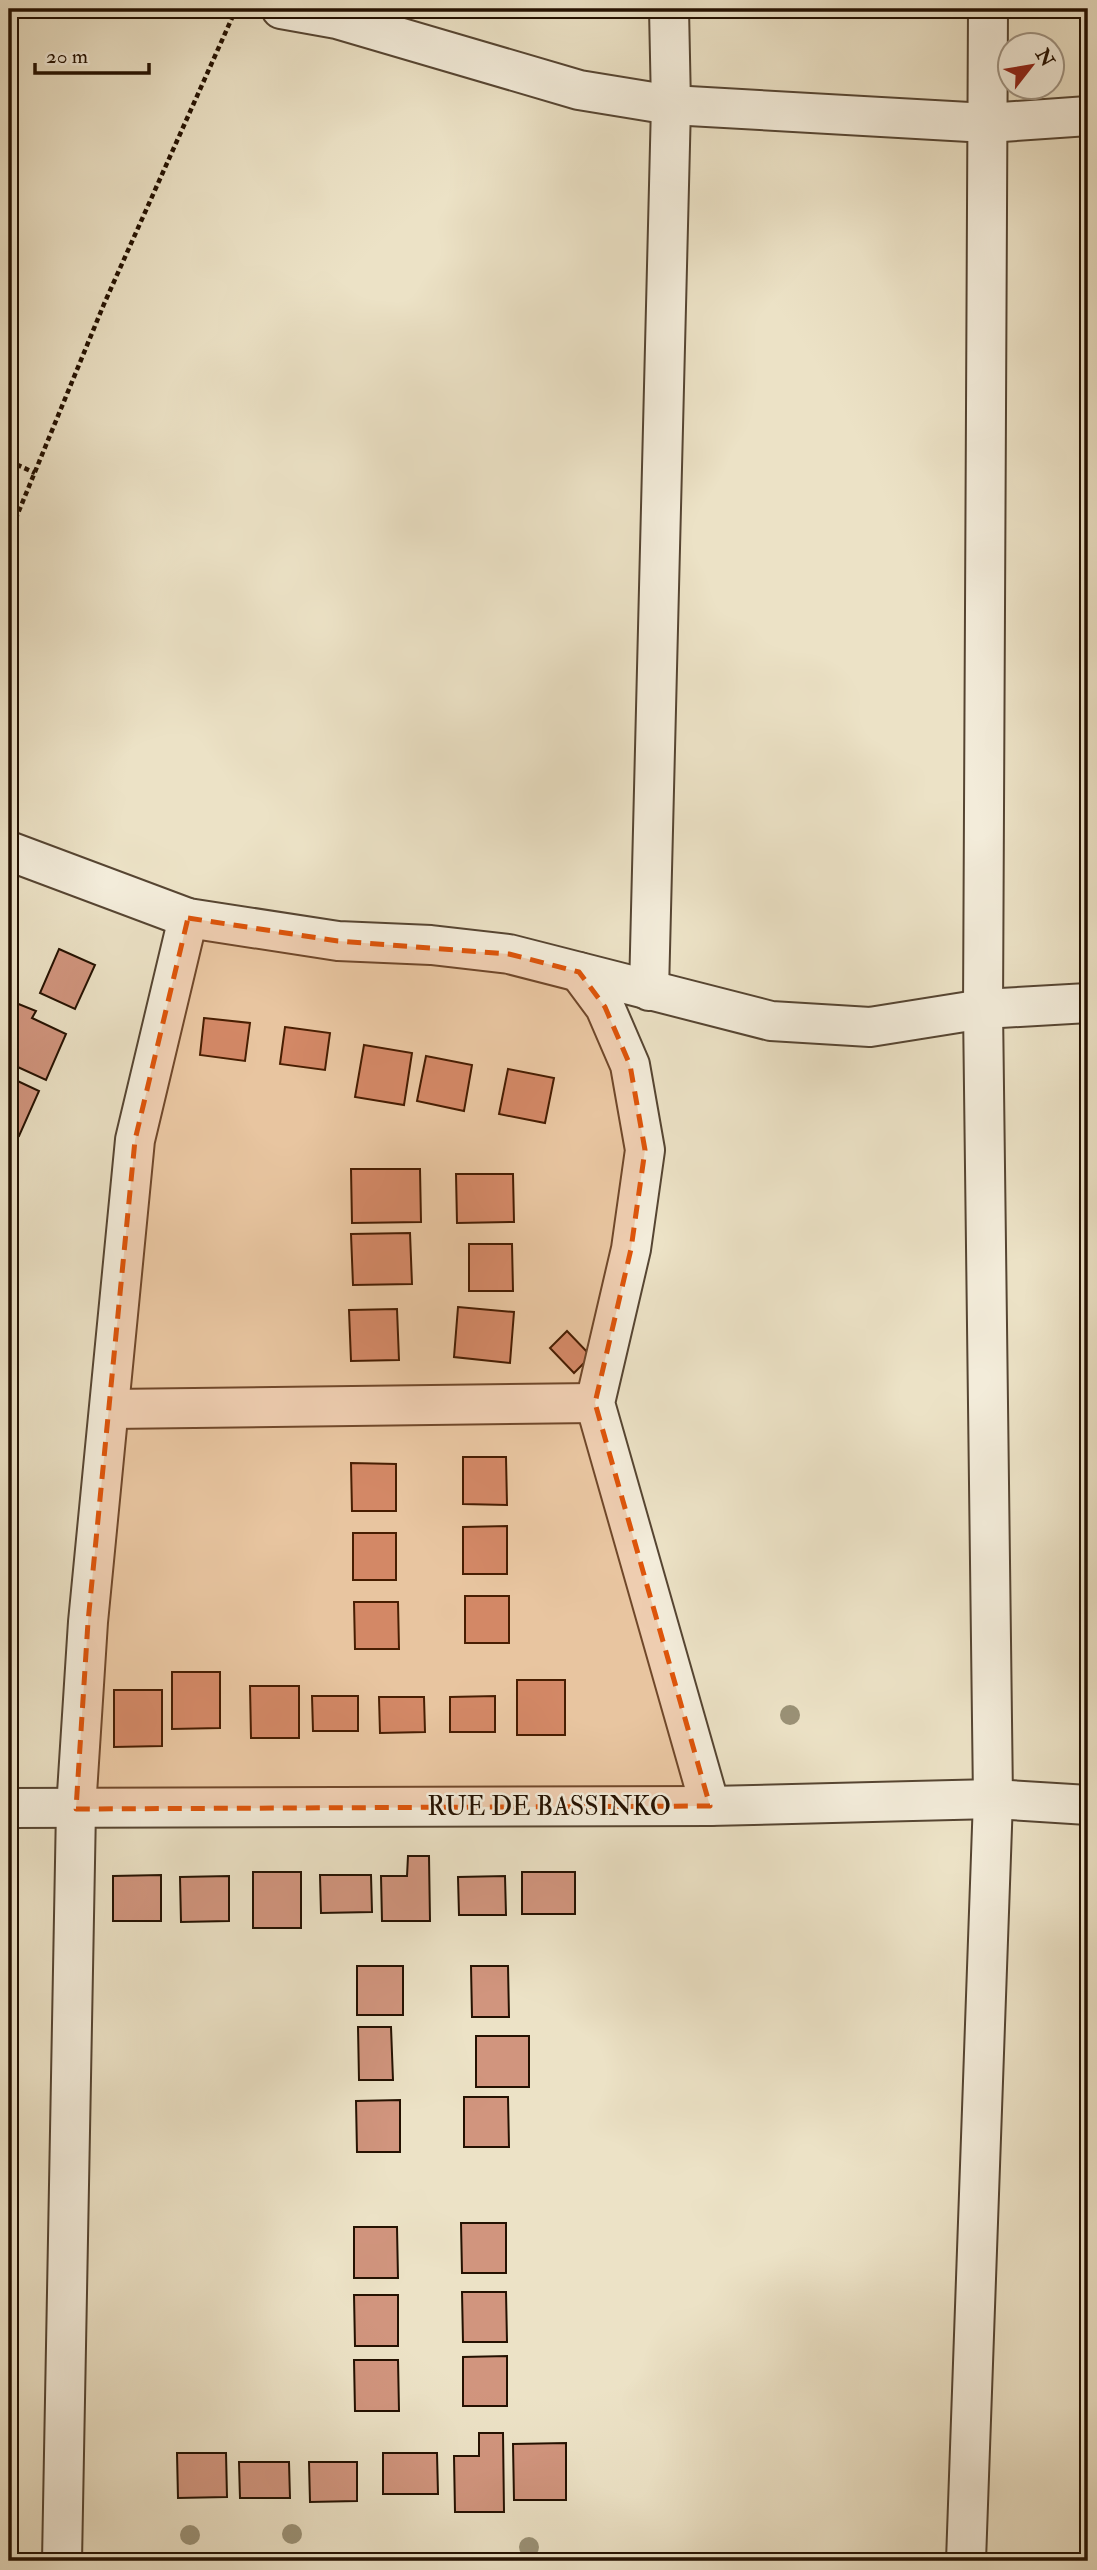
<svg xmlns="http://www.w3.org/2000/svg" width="1097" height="2570" font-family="'IM FELL Double Pica',serif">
	<rect width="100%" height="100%" fill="#ece2c6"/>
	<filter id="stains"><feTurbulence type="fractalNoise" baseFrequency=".00286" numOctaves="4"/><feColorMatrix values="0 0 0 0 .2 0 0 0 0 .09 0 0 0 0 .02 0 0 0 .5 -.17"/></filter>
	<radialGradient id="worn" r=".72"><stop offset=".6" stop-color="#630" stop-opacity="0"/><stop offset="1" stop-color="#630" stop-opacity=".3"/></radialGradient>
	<g fill="#d1957e" stroke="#241101" stroke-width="2">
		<polygon points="59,949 95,965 75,1009 40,993"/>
		<polygon points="16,1003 36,1011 32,1018 66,1034 46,1080 9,1063 9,1019"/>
		<polygon points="204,1018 250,1023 245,1061 200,1055"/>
		<polygon points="285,1027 330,1033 325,1070 280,1064"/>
		<polygon points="364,1045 412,1053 404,1105 355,1097"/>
		<polygon points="426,1056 472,1065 464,1111 417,1101"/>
		<polygon points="508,1069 554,1078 545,1123 499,1114"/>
		<polygon points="9,1077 39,1091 19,1136 9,1132"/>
		<polygon points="351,1169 420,1169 421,1222 352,1223"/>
		<polygon points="456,1174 513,1174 514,1222 457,1223"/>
		<polygon points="410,1233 412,1284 353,1285 351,1234"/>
		<polygon points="469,1244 512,1244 513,1291 469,1291"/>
		<polygon points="458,1307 514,1312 510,1363 454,1357"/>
		<polygon points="397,1309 399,1360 351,1361 349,1310"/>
		<polygon points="567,1331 591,1356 574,1373 550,1348"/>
		<polygon points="463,1457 506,1457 507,1505 463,1504"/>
		<polygon points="351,1463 396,1464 396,1511 352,1511"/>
		<polygon points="507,1526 507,1574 463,1574 463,1527"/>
		<rect x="353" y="1533" width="43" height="47"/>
		<rect x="465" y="1596" width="44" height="47"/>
		<polygon points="354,1602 398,1602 399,1649 355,1649"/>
		<polygon points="172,1672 220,1672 220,1728 172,1729"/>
		<rect x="517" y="1680" width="48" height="55"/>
		<polygon points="250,1686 299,1686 299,1738 251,1738"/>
		<polygon points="114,1690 162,1690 162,1746 114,1747"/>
		<polygon points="312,1696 358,1696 358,1731 313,1731"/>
		<polygon points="495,1696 495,1732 450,1732 450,1697"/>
		<polygon points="379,1697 424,1697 425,1732 380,1733"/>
		<polygon points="408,1856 429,1856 430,1921 382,1921 381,1876 407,1876"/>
		<rect x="253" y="1872" width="48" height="56"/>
		<rect x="522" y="1872" width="53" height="42"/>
		<polygon points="161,1875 161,1921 113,1921 113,1876"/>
		<polygon points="320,1875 371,1875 372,1912 321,1913"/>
		<polygon points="229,1876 229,1921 181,1922 180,1877"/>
		<polygon points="505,1876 506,1915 459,1915 458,1877"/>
		<rect x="357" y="1966" width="46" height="49"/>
		<polygon points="471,1966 508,1966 509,2017 472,2017"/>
		<polygon points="358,2027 391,2027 393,2080 359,2080"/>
		<rect x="476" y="2036" width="53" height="51"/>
		<polygon points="464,2097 508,2097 509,2147 464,2147"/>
		<polygon points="400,2100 400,2152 357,2152 356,2101"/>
		<polygon points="461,2223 506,2223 506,2273 462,2273"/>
		<polygon points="354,2227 397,2227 398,2278 354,2278"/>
		<polygon points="462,2292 506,2292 507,2342 463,2342"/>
		<polygon points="354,2295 398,2295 398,2346 355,2346"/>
		<polygon points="507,2356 507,2406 463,2406 463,2357"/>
		<polygon points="354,2360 398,2360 399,2411 355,2411"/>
		<polygon points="479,2433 503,2433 504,2512 455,2512 454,2456 479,2456"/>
		<polygon points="566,2443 566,2500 514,2500 513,2444"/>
		<polygon points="177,2453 226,2453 227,2497 178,2498"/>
		<polygon points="383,2453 437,2453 438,2494 383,2494"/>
		<polygon points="239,2462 289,2462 290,2498 240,2498"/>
		<polygon points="309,2462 357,2462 357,2501 310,2502"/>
	</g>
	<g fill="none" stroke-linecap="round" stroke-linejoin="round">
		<g stroke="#564532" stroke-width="42">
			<g id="minor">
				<polyline points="281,9 337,19 579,90 671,105 987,123 1088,116"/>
				<polyline points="9,851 188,918 338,941 431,945 509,954 771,1021 870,1027 983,1009 1088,1003"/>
				<polyline points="579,972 605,1007 630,1065 645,1150 631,1249 595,1403 710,1806"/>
				<polyline points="649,991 671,105 669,9"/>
				<polyline points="111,1409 595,1403"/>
				<polyline points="9,1808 710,1806 993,1799 1088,1805"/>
				<polyline points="62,2561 76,1809 88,1622 135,1140 188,918"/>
				<polyline points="966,2561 993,1799 983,1009 988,9"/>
			</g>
		</g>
		<g stroke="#241101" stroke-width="4.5" stroke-dasharray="5 3.5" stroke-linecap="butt">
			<polyline points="9,461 35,473"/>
			<polyline points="9,535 104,304 236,9"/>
		</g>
		<use href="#minor" stroke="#f3ecda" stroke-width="38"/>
	</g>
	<g fill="#9a9176">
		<circle cx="790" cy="1715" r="10"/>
		<circle cx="292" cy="2534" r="10"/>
		<circle cx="190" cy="2535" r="10"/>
		<circle cx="529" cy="2547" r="10"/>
	</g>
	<path fill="#de550b" fill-opacity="0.2" stroke="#de550b" stroke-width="5" stroke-dasharray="14 9" stroke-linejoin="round" d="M188,918L338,941L509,954L579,972L605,1007L630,1065L645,1150L631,1249L595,1403L710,1806L76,1809L88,1622L135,1140Z"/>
	<g text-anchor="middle" stroke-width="5" stroke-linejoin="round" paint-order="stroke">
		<g font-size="26" fill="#241101" stroke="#f3ecda">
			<text x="549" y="1815">RUE DE BASSINKO</text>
		</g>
	</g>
	<rect width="1097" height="2570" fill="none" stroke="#ece2c6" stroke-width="35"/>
	<rect x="10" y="10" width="1076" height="2549" fill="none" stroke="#241101" stroke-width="3.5"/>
	<rect x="18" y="18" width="1062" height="2535" fill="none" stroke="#241101" stroke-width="2"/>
	<g transform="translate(1031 66) rotate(59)"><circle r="33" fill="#f3ecda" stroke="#a09483" stroke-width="2"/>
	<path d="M0-5L12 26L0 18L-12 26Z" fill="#8f2418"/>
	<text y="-10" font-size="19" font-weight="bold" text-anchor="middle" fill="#241101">N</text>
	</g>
	<path d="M35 63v10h114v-10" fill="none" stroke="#241101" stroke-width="3.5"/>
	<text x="46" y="63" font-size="21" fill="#241101" stroke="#f3ecda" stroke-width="5" paint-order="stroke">20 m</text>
	<rect width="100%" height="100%" filter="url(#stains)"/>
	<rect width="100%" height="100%" fill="url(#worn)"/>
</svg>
